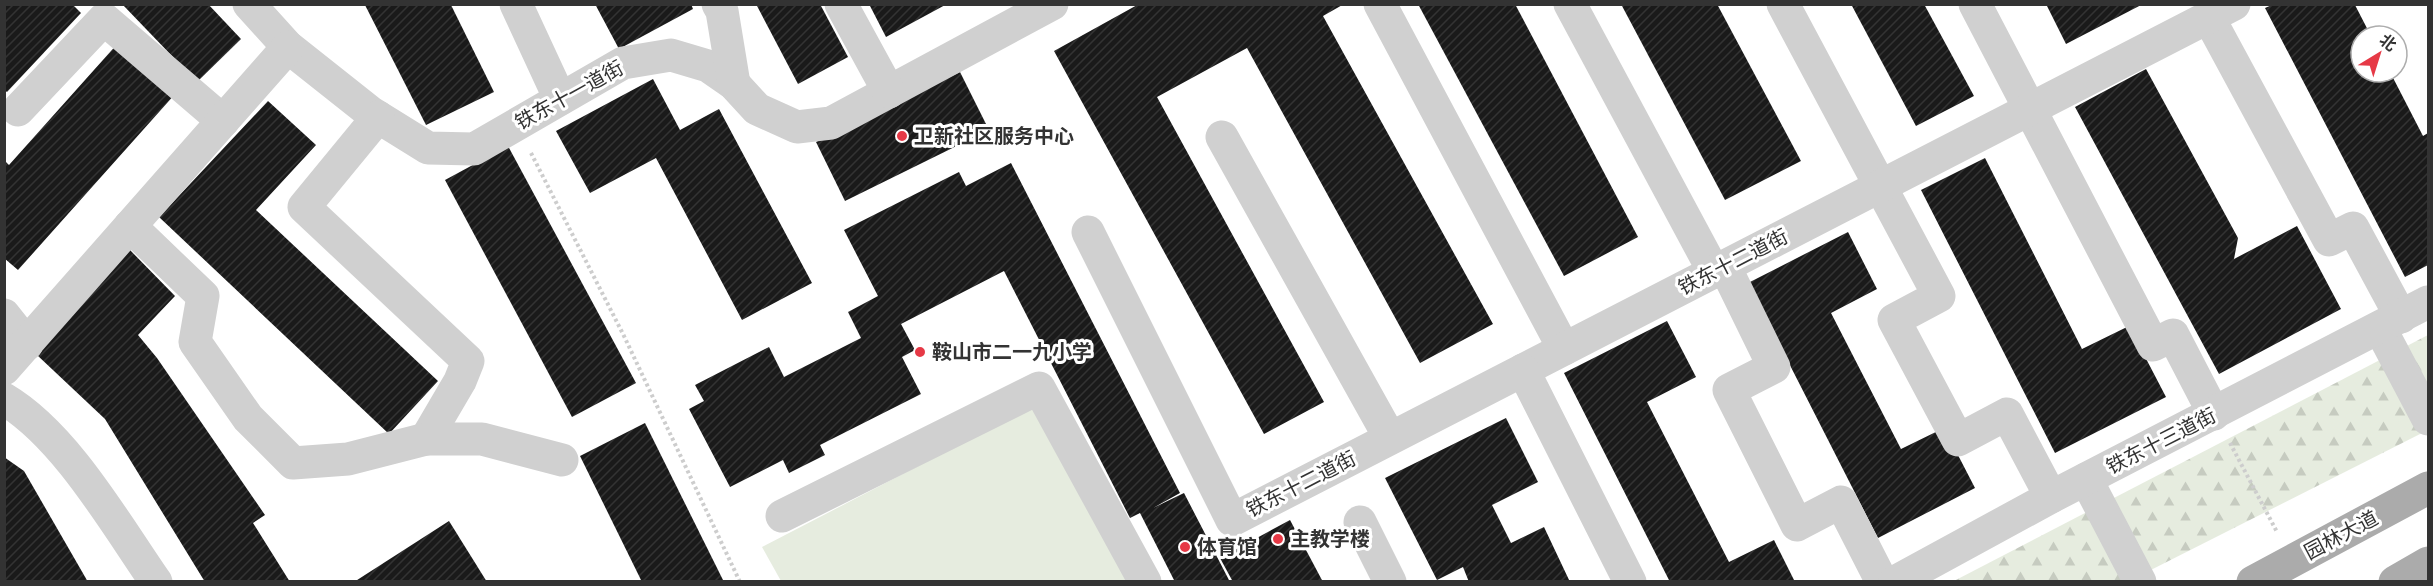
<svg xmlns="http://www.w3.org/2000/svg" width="2433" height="586" font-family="'IBM Plex Sans','Noto Sans SC',sans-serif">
	<defs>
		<pattern id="forest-firs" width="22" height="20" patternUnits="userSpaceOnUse" patternTransform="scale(1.5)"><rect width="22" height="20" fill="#e6ecdf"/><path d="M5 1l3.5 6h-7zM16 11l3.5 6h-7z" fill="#c6cbc0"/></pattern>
		<pattern id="building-hatch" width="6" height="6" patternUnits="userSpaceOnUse" patternTransform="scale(1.5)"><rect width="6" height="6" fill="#1a1a1a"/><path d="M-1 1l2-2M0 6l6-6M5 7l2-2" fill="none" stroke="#333"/></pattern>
	</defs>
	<rect width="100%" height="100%" fill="#fff"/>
	<polygon fill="#e6ecdf" points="1038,404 1133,581 781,581 762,547"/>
	<polygon fill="url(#forest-firs)" points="2428,335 2428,430 2129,581 1952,582"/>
	<g fill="url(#building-hatch)">
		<polygon points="6,4 72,4 81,13 7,92 4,90"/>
		<polygon points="122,4 208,4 241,39 197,82"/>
		<polygon points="595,4 691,4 693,9 619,49"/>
		<polygon points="756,4 820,4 848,57 798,84"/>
		<polygon points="869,4 947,4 886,37"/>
		<polygon points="1139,4 1344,4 1323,16 1493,324 1420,363 1247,48 1157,97 1324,402 1264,434 1054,51"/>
		<polygon points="1418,4 1515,4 1638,237 1564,276"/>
		<polygon points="1621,4 1717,4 1801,161 1725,200"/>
		<polygon points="1851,4 1924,4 1974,96 1916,126"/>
		<polygon points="2046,4 2143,4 2066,44"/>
		<polygon points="365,5 451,5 494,92 426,125"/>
		<polygon points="2272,5 2355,5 2371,36 2361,36 2361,72 2390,72 2423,136 2428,133 2428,265 2405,277 2265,8"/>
		<polygon points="119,42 176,93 18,270 4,258 4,160 9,165"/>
		<polygon points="2146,69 2238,238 2234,259 2297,226 2341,309 2219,374 2075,107"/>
		<polygon points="960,72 989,130 845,201 816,142"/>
		<polygon points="653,79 680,130 719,109 812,283 742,320 656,158 590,193 556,131"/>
		<polygon points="268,101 316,145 256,210 438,381 389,434 159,217"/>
		<polygon points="508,146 636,383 572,417 445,180"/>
		<polygon points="1985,158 2082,349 2129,326 2166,397 2055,453 1921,190"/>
		<polygon points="1011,163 1180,493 1153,508 1184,493 1230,582 1175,582 1140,513 1130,518 1004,271 901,324 915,350 902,357 921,394 820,445 825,455 789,473 783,460 730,487 689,409 704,401 695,385 769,347 784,377 861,338 848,312 878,296 844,230 959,172 966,186"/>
		<polygon points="1848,232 1877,289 1831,313 1901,449 1944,428 1975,488 1878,538 1748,283"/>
		<polygon points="130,250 175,296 138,335 157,358 265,515 253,523 290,582 205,582 105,419 37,355"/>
		<polygon points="1667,321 1696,377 1647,402 1729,562 1774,540 1795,582 1670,582 1564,373"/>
		<polygon points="1506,418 1538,482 1492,505 1511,543 1544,527 1570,582 1469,582 1463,567 1437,580 1385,478"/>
		<polygon points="645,423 724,582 642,582 580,456"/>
		<polygon points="4,457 24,471 88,582 4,582"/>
		<polygon points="1290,520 1323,582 1233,582 1220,558"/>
		<polygon points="449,521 487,582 354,582"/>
	</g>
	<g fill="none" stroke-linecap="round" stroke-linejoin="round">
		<g stroke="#cdcdcd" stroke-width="4" stroke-dasharray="3 3" stroke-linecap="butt">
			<polyline points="531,153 624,336 740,582"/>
			<polyline points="2230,443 2277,532"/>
		</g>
		<g stroke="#d0d0d0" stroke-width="33">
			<polyline points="249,4 288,47 370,112 428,148 474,149 623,63 671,55 708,66 734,84 757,109 797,127 831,123 1052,4"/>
			<polyline points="516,4 560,99"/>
			<polyline points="718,4 722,11 734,84"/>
			<polyline points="841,4 889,92"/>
			<polyline points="1380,4 1564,349"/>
			<polyline points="1570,4 1714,272"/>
			<polyline points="1783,4 1939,296 1894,320 1958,440 2007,414 2051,497"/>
			<polyline points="1975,4 2153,345 2173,335 2214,414"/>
			<polyline points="2209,18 2329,240 2353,228 2401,317"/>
			<polyline points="18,110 104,19 223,121"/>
			<polyline points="378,117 304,207 468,361 460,381 426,439"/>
			<polyline points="1222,137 1390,438"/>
			<polyline points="130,226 203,296 195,342 248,418 293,463 348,459 426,439 482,439 562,460"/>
			<polyline points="1088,232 1232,520 2234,4"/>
			<polyline points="1725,267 1774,367 1729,390 1797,525 1841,502 1882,582"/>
			<polyline points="4,315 27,344"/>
			<polyline points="2380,328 2428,419"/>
			<polyline points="4,369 288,47"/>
			<polyline points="1523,370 1630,582"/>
			<path d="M4,399C65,435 115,523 156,582"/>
			<polyline points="2086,479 2140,582"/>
			<polyline points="782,516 1039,388 1145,582"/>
			<polyline points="1360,522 1390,582"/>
			<polyline points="1895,582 2051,497 2428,302"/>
		</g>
		<g stroke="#ababab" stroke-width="33">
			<polyline points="2253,582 2428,488"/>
			<polyline points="2395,582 2428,563"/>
		</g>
	</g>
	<g fill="#e63946" stroke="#fff" stroke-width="2">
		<circle cx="902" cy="136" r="6"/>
		<circle cx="920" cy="352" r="6"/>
		<circle cx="1278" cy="539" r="6"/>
		<circle cx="1185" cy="547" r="6"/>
	</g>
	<g text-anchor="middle" stroke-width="6" stroke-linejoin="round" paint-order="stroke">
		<g font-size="20" fill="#333" stroke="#fff">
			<text transform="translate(569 95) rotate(-29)" y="7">铁东十一道街</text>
			<text transform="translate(1733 262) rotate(-27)" y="7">铁东十二道街</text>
			<text transform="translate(2161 441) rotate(-27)" y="7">铁东十三道街</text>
			<text transform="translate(1301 484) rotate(-27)" y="7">铁东十二道街</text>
			<text transform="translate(2341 535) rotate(-28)" y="7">园林大道</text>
		</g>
		<g font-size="20" font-weight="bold" fill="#333" stroke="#fff" text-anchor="start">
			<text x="914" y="143">卫新社区服务中心</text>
			<text x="932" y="359">鞍山市二一九小学</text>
			<text x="1290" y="546">主教学楼</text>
			<text x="1197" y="554">体育馆</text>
		</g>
	</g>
	<rect width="2433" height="586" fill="none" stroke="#333333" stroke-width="12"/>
	<g transform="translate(2379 54) rotate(38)"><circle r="28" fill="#ffffff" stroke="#adadad" stroke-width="1.5"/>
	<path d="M0-4.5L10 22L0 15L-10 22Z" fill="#e63946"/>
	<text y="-9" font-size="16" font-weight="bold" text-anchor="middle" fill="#333333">北</text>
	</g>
</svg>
